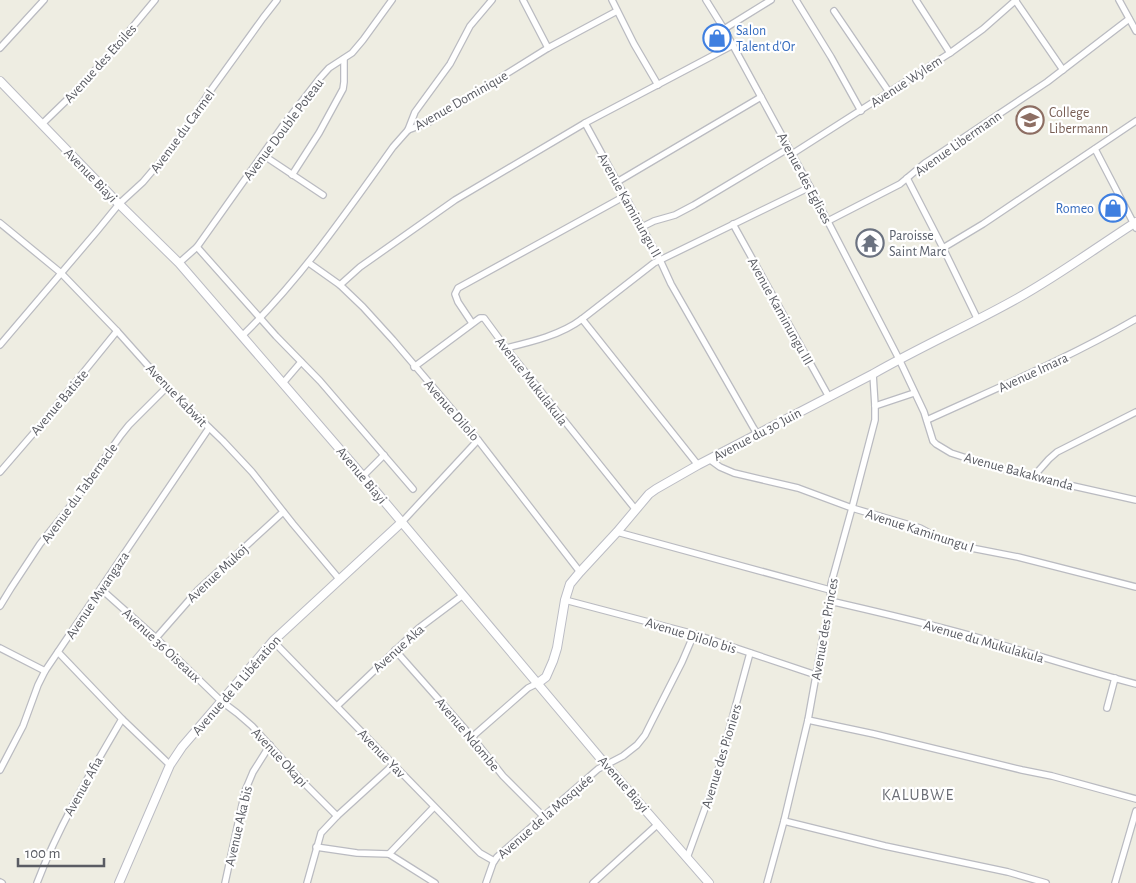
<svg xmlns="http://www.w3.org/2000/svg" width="1136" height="883" font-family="'Alegreya Sans',sans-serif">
	<rect width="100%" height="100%" fill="#eeede2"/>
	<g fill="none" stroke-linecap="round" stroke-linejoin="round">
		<g stroke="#babbc1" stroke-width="8">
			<g id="street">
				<polyline points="523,0 548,48"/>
				<polyline points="612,0 634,44 658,85"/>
				<polyline points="706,0 724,29 810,187 899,359 924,412 933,441 936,444 951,453 985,464 1033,477 1136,500"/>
				<polyline points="796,0 831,57 861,111"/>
				<polyline points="916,0 950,53"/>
				<polyline points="1015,0 1063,70"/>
				<polyline points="1119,0 1136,31"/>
				<polyline points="834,11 889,92"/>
				<polyline points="724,29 771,0"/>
				<polyline points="733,45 585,123 660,260 671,284 757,434"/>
				<polyline points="0,48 44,0"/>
				<polyline points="42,124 72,95 110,54 155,0"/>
				<polyline points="408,130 415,112 450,64 470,26 492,0"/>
				<polyline points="1095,149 1136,228"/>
				<polyline points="792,154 950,53 983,29 1016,0"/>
				<polyline points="263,155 323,195"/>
				<polyline points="292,175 319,133 343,89 344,82 344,59"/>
				<polyline points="907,178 943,248 978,320"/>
				<polyline points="617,182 761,97"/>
				<polyline points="828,221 900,184 925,163 939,154 1047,82 1129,19"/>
				<polyline points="0,223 61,273 117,331 167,387 223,441 252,472 293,524 340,580"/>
				<polyline points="733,224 829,397"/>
				<polyline points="642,227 654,221 675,215 694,205 789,148"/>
				<polyline points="197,247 276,336 320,381 413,489"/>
				<polyline points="943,248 983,224 1136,121"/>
				<polyline points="179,263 197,247 282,127 320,78 329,68 352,53 363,40 392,0"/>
				<polyline points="309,263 340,285 363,307 393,340 478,440 580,572"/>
				<polyline points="340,285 360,267 455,200 585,123"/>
				<polyline points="582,319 698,465"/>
				<polyline points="472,323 458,302 455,294 458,288 625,196"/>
				<path d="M242,336C300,280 346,213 393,147L408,130L429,122L548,48L617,11"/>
				<polyline points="0,345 97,231 119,204 143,182 176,143 211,90 263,18 277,0"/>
				<path d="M506,348C531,342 561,335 582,319L654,263L810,187"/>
				<polyline points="414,367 480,318 484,318 506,348 636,510"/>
				<polyline points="283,383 301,362"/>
				<polyline points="875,406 914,393"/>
				<path d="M927,420C997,388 1069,358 1136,319"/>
				<polyline points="709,459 720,467 734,473 798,488 852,508 920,528 944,541 956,545 1018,557 1136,587"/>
				<polyline points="0,472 44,421 117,331"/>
				<polyline points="363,476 384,455"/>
				<polyline points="1033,477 1049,459 1057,452 1136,412"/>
				<polyline points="402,522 478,440"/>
				<polyline points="617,532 830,590"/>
				<polyline points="101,589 156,638 221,701 237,713 252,726 301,780 337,816"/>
				<polyline points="565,600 694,634 816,675"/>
				<path d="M830,601C882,613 935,625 986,640C1036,655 1086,671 1136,684"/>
				<polyline points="0,606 11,588 40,544 76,499 121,435 129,425 167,387"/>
				<polyline points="156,638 198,590 283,512"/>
				<polyline points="273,641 470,843 480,853 494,861"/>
				<polyline points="0,648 45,671"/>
				<polyline points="395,650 472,737 503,776 543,816"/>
				<polyline points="58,652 122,719 170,765"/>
				<polyline points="337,706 419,628 463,595"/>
				<polyline points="1107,708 1115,678"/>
				<polyline points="808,720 874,734 1022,770 1052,776 1136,799"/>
				<polyline points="472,737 528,688 538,683"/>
				<polyline points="0,770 23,726 38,685 45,671 209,428"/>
				<polyline points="784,821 885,846 1008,872 1046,883"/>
				<polyline points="316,847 357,853 389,854 435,883"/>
				<polyline points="389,854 433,808"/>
				<polyline points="687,858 716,778 750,653"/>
				<polyline points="0,882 2,883"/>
				<path d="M37,883C59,825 91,772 122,719"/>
				<polyline points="225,883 245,791 253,772 270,745"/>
				<polyline points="307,883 321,833 337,816 393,765"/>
				<polyline points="486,883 493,863 497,857 598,769 623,756 637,745 645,735 651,723 682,662 694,634"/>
				<polyline points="593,883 658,824"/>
				<polyline points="767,883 784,821 808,720 822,642 830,604 831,584 852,508 875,420 875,406 873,374"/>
				<polyline points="1115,883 1136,811"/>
			</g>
		</g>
		<g stroke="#bbbcc4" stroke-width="10">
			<g id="secondary">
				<polyline points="0,81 119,204 179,263 368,482 606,765 709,883"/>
				<path d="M538,683L546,677L553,661L557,648L565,600L570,584L580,572L617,532L649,494L656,489L698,465L873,374C920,347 970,325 1018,298C1059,275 1097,247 1136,222"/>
				<polyline points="119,883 170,765 182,747 273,641 402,522"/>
			</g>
		</g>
		<use href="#street" stroke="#fff" stroke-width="5.5"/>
		<use href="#secondary" stroke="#fff" stroke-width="8"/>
	</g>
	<defs>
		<g id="shop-ring" transform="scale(1.4375)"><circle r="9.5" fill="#fff" stroke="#3f7fe0" stroke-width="1.5"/><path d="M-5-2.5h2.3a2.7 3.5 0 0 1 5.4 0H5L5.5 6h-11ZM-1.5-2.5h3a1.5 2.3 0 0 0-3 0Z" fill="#3f7fe0"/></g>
		<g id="school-ring" transform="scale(1.4375)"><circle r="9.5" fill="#fff" stroke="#8d6e63" stroke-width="1.5"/><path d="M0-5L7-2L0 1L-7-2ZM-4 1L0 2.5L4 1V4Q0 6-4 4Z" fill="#8d6e63"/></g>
		<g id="temple-ring" transform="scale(1.4375)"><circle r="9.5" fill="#fff" stroke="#6b7280" stroke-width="1.5"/><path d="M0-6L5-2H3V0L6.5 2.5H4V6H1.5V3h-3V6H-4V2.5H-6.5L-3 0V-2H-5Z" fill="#6b7280"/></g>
	</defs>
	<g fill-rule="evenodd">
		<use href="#shop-ring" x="717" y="38"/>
		<use href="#school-ring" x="1030" y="120"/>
		<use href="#shop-ring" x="1113" y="208"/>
		<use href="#temple-ring" x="870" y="243"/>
	</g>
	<g text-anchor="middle" stroke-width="4.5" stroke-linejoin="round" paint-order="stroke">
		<g font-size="14" fill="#366cbe" stroke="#fff" text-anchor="start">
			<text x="736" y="35">Salon<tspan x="736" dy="16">Talent d'Or</tspan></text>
			<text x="1094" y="213" text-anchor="end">Romeo</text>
		</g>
		<g font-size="14" fill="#5a5c63" stroke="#fff">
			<text transform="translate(100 63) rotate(-48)" y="5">Avenue des Etoiles</text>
			<text transform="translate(906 81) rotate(-33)" y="5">Avenue Wylem</text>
			<text transform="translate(461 100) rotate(-30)" y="5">Avenue Dominique</text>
			<text transform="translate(283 129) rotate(-53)" y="5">Avenue Double Poteau</text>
			<text transform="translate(182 131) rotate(-54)" y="5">Avenue du Carmel</text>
			<text transform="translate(958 143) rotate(-35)" y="5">Avenue Libermann</text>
			<text transform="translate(91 175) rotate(46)" y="5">Avenue Biayi</text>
			<text transform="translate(805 178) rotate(62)" y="5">Avenue des Eglises</text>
			<text transform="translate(630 205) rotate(61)" y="5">Avenue Kaminungu II</text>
			<text transform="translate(781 311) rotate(61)" y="5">Avenue Kaminungu III</text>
			<text transform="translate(1033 372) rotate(-25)" y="5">Avenue Imara</text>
			<text transform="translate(532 381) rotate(52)" y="5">Avenue Mukulakula</text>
			<text transform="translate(177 395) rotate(46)" y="5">Avenue Kabwit</text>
			<text transform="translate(59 402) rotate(-50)" y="5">Avenue Batiste</text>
			<text transform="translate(452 410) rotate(49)" y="5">Avenue Dilolo</text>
			<text transform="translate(757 434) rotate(-28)" y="5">Avenue du 30 Juin</text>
			<text transform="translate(1019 471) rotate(15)" y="5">Avenue Bakakwanda</text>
			<text transform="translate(362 475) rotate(50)" y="5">Avenue Biayi</text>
			<text transform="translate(79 493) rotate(-54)" y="5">Avenue du Tabernacle</text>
			<text transform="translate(920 530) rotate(18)" y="5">Avenue Kaminungu I</text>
			<text transform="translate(217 573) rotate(-43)" y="5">Avenue Mukoj</text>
			<text transform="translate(97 595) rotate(-56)" y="5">Avenue Mwangaza</text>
			<text transform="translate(824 629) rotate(-80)" y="5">Avenue des Princes</text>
			<text transform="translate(691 635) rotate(17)" y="5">Avenue Dilolo bis</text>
			<text transform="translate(984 641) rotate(16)" y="5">Avenue du Mukulakula</text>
			<text transform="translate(162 645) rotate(43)" y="5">Avenue 36 Oiseaux</text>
			<text transform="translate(398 648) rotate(-42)" y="5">Avenue Aka</text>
			<text transform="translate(236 685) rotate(-49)" y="5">Avenue de la Libération</text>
			<text transform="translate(468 734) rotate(50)" y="5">Avenue Ndombe</text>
			<text transform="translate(382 753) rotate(46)" y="5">Avenue Yav</text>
			<text transform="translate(721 756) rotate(-73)" y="5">Avenue des Pioniers</text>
			<text transform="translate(280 757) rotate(47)" y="5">Avenue Okapi</text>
			<text transform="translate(624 784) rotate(49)" y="5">Avenue Biayi</text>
			<text transform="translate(83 786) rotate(-61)" y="5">Avenue Afia</text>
			<text transform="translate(545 816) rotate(-41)" y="5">Avenue de la Mosquée</text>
			<text transform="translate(238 826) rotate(-77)" y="5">Avenue Aka bis</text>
		</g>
		<g font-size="14" fill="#785e54" stroke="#fff" text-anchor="start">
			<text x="1049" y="117">College<tspan x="1049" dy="16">Libermann</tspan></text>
		</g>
		<g font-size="14" fill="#5b616d" stroke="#fff" text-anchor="start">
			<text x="889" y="240">Paroisse<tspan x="889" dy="16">Saint Marc</tspan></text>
		</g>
		<g font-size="16" letter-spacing="1" fill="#6b6e75" stroke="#fff">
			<text x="918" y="800">KALUBWE</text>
		</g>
	</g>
	<path d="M18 858v8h86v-8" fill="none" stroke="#5a5c63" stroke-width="2.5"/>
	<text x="25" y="858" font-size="15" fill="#5a5c63" stroke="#ffffff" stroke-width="4" paint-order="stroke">100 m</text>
</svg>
